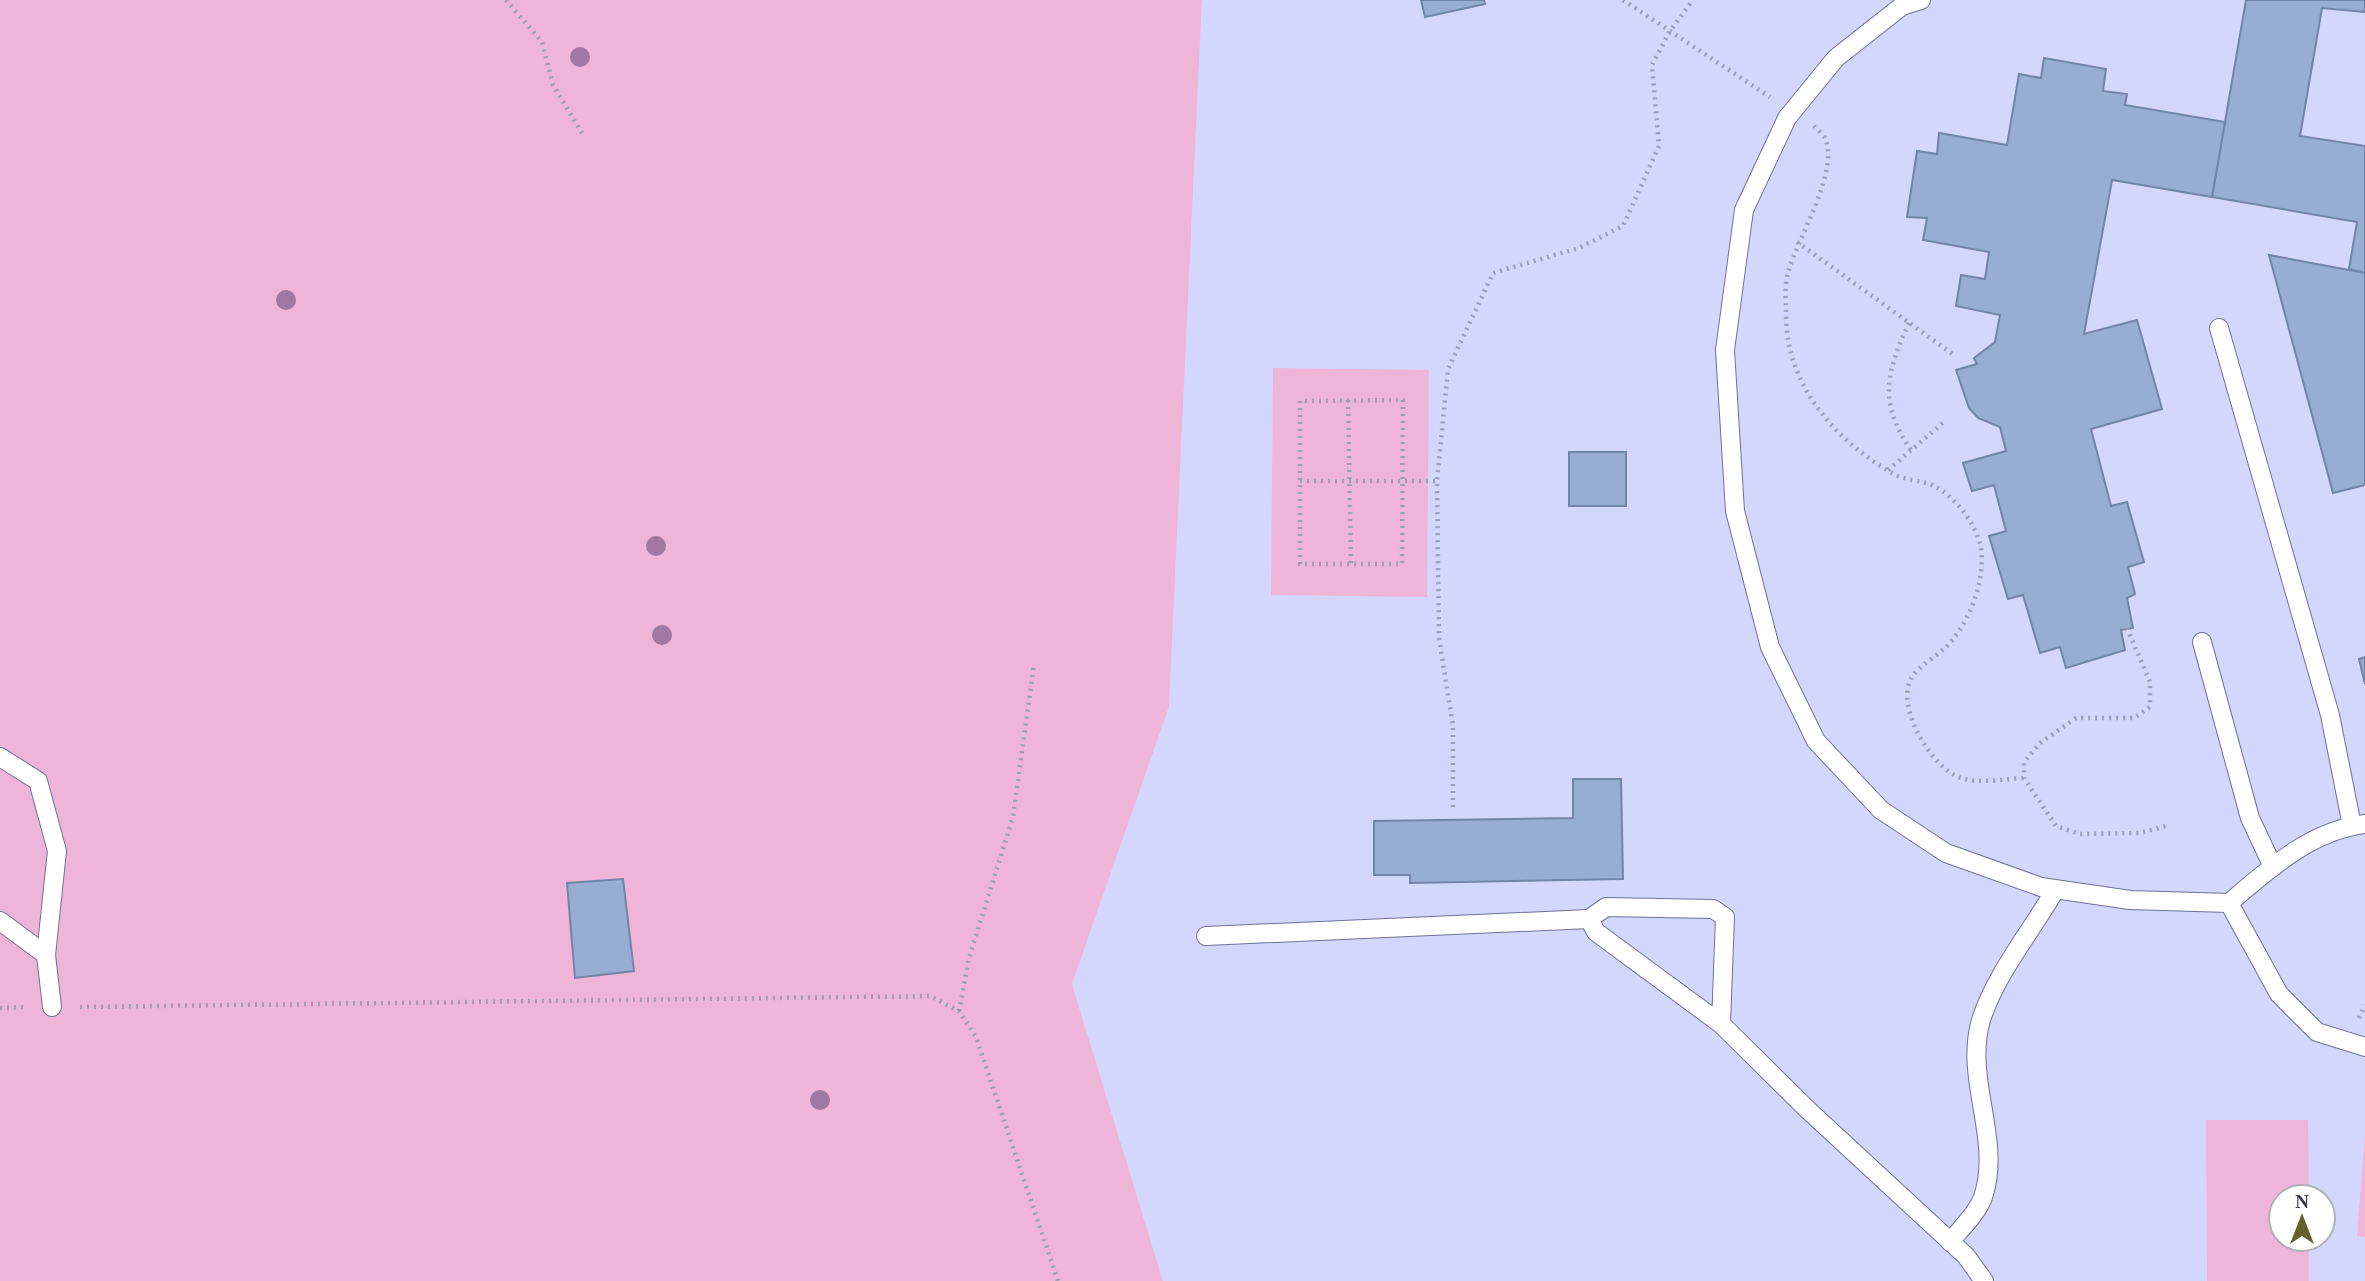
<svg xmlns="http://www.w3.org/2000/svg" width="2365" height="1281" font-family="'Times New Roman',serif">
	<rect width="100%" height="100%" fill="#e1e3fd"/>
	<path fill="#d3d7fe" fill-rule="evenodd" d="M1202,0H2365V1281H1163L1072,984L1169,707ZM2281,1197H2323V1239H2281Z"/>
	<g fill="#eeb5d9">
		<polygon points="0,0 1202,0 1169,707 1072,984 1163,1281 0,1281"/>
		<polygon points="1273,368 1429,370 1427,597 1271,595"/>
		<polygon points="2206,1120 2308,1120 2309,1197 2281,1197 2281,1239 2309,1239 2309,1281 2207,1281"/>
		<polygon points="2365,1136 2365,1237 2357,1236"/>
	</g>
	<g fill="#97add1" stroke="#7185a8" stroke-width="2">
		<polygon points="1421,0 1484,0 1485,4 1425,17"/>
		<polygon points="2246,0 2365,0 2365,12 2322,8 2300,136 2365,146 2365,273 2349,269 2357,222 2212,197"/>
		<polygon points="2044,58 2106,69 2103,91 2127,94 2125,105 2225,122 2212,197 2112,180 2084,334 2137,320 2162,409 2091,429 2111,506 2127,502 2144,562 2128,567 2135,594 2127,598 2133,628 2121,630 2125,650 2066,668 2060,647 2040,653 2023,595 2008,599 1989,536 2006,531 1994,485 1972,491 1963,463 2006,451 2000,427 1978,418 1969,408 1956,370 1977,364 1974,358 1995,342 2000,315 1956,306 1961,275 1985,279 1989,252 1923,240 1927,218 1907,217 1917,151 1937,154 1939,133 2007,145 2019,74 2041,78"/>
		<polygon points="2269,255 2365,273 2365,485 2333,493"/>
		<rect x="1569" y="452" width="57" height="54"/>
		<polygon points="2365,657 2365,684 2359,659"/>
		<polygon points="1573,779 1621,779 1623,879 1410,883 1410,875 1374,875 1374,821 1573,818"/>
		<polygon points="623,879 634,971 575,978 567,883"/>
	</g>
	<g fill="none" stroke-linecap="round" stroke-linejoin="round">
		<g stroke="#6e7196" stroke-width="20">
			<g id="service">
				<path d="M1921,0L1902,6L1836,58L1787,118L1744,210L1725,350L1735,511L1770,647L1816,741L1881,810L1946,853L2041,887L2130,900L2229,903C2269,869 2310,831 2365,824"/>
				<polyline points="2219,328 2330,715 2352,826"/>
				<polyline points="2202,642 2250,818 2273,867"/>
				<polyline points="0,757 38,781 57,851 46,955 52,1007"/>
				<polyline points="2229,903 2279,994 2317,1032 2365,1047"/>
				<polyline points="0,921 46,955"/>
				<polyline points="1206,936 1589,919"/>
				<polyline points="1721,1024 1725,917 1713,909 1606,907 1589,919 1596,932 1721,1024 1808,1110 1966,1256 1984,1281"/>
				<path d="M1950,1242C1961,1228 1979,1212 1984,1194C2001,1137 1964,1078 1981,1020C1996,973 2031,932 2055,890"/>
			</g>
		</g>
		<g stroke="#9c9eb4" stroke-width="4.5" stroke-dasharray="2 5" stroke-linecap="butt">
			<polyline points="506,0 542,42 553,85 582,133"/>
			<polyline points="1623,0 1770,97"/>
			<path d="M1814,126C1817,129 1823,134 1825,138C1840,171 1797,239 1788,273C1784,286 1786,302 1786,315C1786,385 1836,442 1894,474C1906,481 1922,480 1934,486C1955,496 1977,525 1981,548C1986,582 1968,626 1944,649C1935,657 1918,667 1912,677C1894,706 1932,769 1961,778C1979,784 2005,779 2024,778"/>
			<polyline points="1797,242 1954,355"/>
			<path d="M1909,323C1886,373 1878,402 1911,450"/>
			<polyline points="1348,400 1351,564"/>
			<polygon points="1403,400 1402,564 1300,564 1300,401"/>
			<polyline points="1888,470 1945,421"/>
			<polyline points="1300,481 1437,481"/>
			<polyline points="2127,628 2150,682 2150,707 2134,718 2076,718 2040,743 2024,762 2024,778 2056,826 2080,834 2140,833 2166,826"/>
			<polyline points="1453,807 1453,726 1439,638 1437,481 1448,369 1493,273 1579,248 1623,226 1659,146 1652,65 1670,31 1693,0"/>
			<polyline points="80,1007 930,996 959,1011 976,1037 1058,1281"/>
			<polyline points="0,1008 25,1007"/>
			<polyline points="959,1011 969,958 1013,817 1034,664"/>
			<polyline points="2359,1018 2365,1005"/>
		</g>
		<use href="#service" stroke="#fff" stroke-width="18"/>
	</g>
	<g fill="#a078a1">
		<circle cx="580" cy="57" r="10"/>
		<circle cx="286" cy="300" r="10"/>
		<circle cx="656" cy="546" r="10"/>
		<circle cx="662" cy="635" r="10"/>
		<circle cx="820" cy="1100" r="10"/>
	</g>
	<g transform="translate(2302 1218)"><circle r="33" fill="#ffffff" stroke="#b0b0b7" stroke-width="2"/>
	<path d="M0-5L12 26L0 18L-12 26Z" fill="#675f2c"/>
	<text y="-10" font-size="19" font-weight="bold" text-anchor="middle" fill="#393a4b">N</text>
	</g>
</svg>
